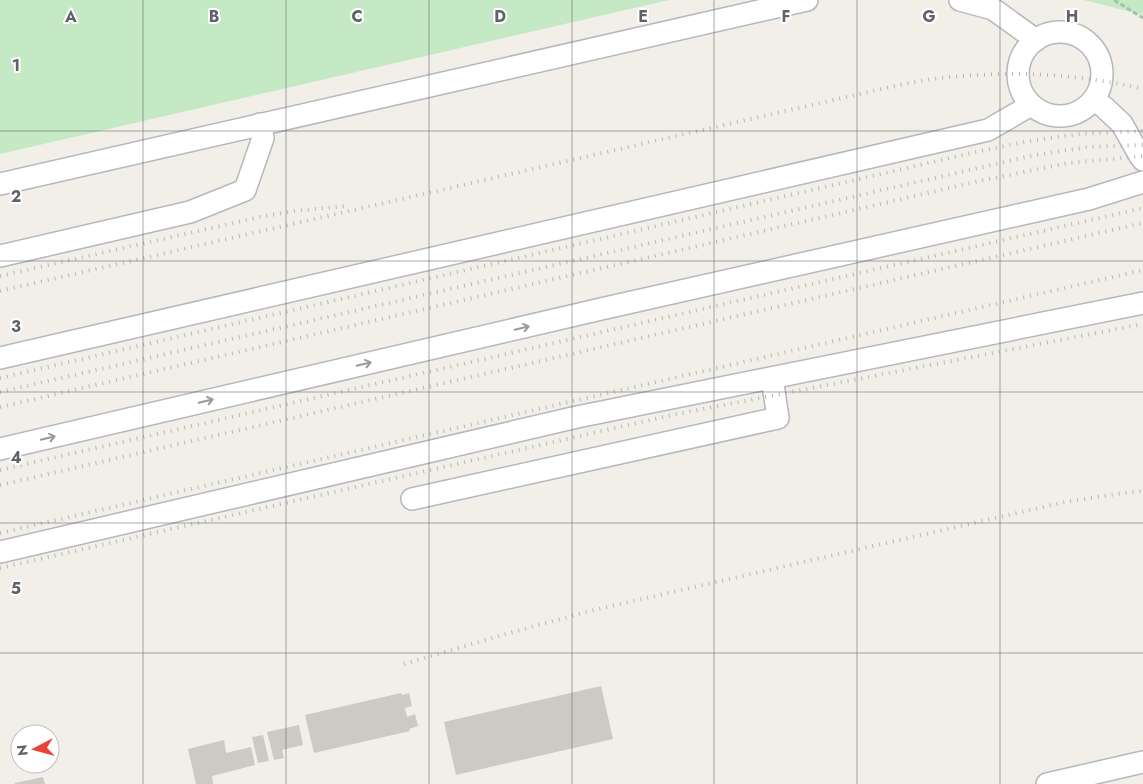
<svg xmlns="http://www.w3.org/2000/svg" width="1143" height="784" font-family="Jost,sans-serif">
	<rect width="100%" height="100%" fill="#f1efe8"/>
	<g fill="#c5e8c5">
		<polygon points="0,0 669,0 0,154"/>
		<polygon points="1084,0 1143,0 1143,15"/>
	</g>
	<g fill="#cccac5">
		<polygon points="601,686 613,739 456,775 444,722"/>
		<polygon points="401,693 402,695 409,693 412,706 405,708 407,717 415,714 418,726 409,729 410,731 314,753 305,715"/>
		<polygon points="299,725 303,745 282,750 284,758 274,760 267,732"/>
		<polygon points="263,735 269,761 258,763 252,737"/>
		<polygon points="224,740 226,753 251,747 255,765 212,776 213,784 196,784 188,749"/>
		<polygon points="43,777 45,784 15,784 15,783"/>
	</g>
	<g fill="none" stroke-linecap="round" stroke-linejoin="round">
		<g stroke="#b5b8bc" stroke-width="24">
			<g id="minor">
				<polyline points="960,0 993,9 1036,40"/>
				<circle cx="1060" cy="74" r="42"/>
				<polyline points="1094,100 1104,107 1122,124 1140,156 1143,160"/>
				<polyline points="0,184 807,0"/>
				<polyline points="0,256 190,212 245,190 263,138 260,124"/>
				<polyline points="0,358 988,130 1031,105"/>
				<polyline points="0,449 601,309 1089,199 1143,182"/>
				<polyline points="412,499 778,418 772,378"/>
				<polyline points="0,552 577,417 1143,303"/>
				<polyline points="1047,784 1143,762"/>
			</g>
		</g>
		<polyline stroke="#9cc7a9" stroke-width="3" stroke-dasharray="5 2.5" stroke-linecap="butt" points="1114,0 1143,18"/>
		<use href="#minor" stroke="#fff" stroke-width="21"/>
		<g stroke="#b6b7b8" stroke-width="4" stroke-dasharray="1 6" stroke-linecap="butt">
			<polyline points="0,276 260,217 294,211 347,206"/>
			<path d="M0,291L899,85C920,81 942,77 964,76C1024,71 1084,75 1143,89"/>
			<polyline points="0,378 980,151 1030,141 1078,134 1143,131"/>
			<polyline points="0,392 1035,155 1088,147 1143,145"/>
			<polyline points="0,407 984,180 1069,163 1143,156"/>
			<polyline points="0,470 1143,208"/>
			<polyline points="0,485 1143,223"/>
			<polyline points="0,533 1143,270"/>
			<polyline points="0,568 672,415 1143,324"/>
			<polyline points="404,664 520,630 590,611 1065,502 1123,493 1143,491"/>
		</g>
	</g>
	<defs><path id="oneway-shaft" d="M-6 0H5M1.5-3L5.5 0L1.5 3" fill="none" stroke-width="1.6" stroke-linecap="round" stroke-linejoin="round" transform="scale(1.25)"/></defs>
	<g stroke="#979a9d">
		<use href="#oneway-shaft" transform="translate(522 328) rotate(-13)"/>
		<use href="#oneway-shaft" transform="translate(364 364) rotate(-13)"/>
		<use href="#oneway-shaft" transform="translate(206 401) rotate(-13)"/>
		<use href="#oneway-shaft" transform="translate(48 438) rotate(-13)"/>
	</g>
	<path fill="none" stroke="#5f6368" stroke-width="1" stroke-opacity="0.55" d="M143,0V784M286,0V784M429,0V784M572,0V784M714,0V784M857,0V784M1000,0V784M0,131H1143M0,261H1143M0,392H1143M0,523H1143M0,653H1143"/>
	<g font-size="16" text-anchor="middle" font-weight="bold" fill="#5f6368" stroke="#fff" stroke-width="4" stroke-linejoin="round" paint-order="stroke">
		<text x="71" y="22">A</text>
		<text x="214" y="22">B</text>
		<text x="357" y="22">C</text>
		<text x="500" y="22">D</text>
		<text x="643" y="22">E</text>
		<text x="786" y="22">F</text>
		<text x="929" y="22">G</text>
		<text x="1072" y="22">H</text>
		<text x="16" y="71">1</text>
		<text x="16" y="202">2</text>
		<text x="16" y="332">3</text>
		<text x="16" y="463">4</text>
		<text x="16" y="594">5</text>
	</g>
	<g transform="translate(35 749) rotate(264)"><circle r="24" fill="#ffffff" stroke="#bfc1c3"/>
	<path d="M0-4L9 19L0 12L-9 19Z" fill="#ea4335"/>
	<text y="-8" font-size="14" font-weight="bold" text-anchor="middle" fill="#5f6368">N</text>
	</g>
</svg>
